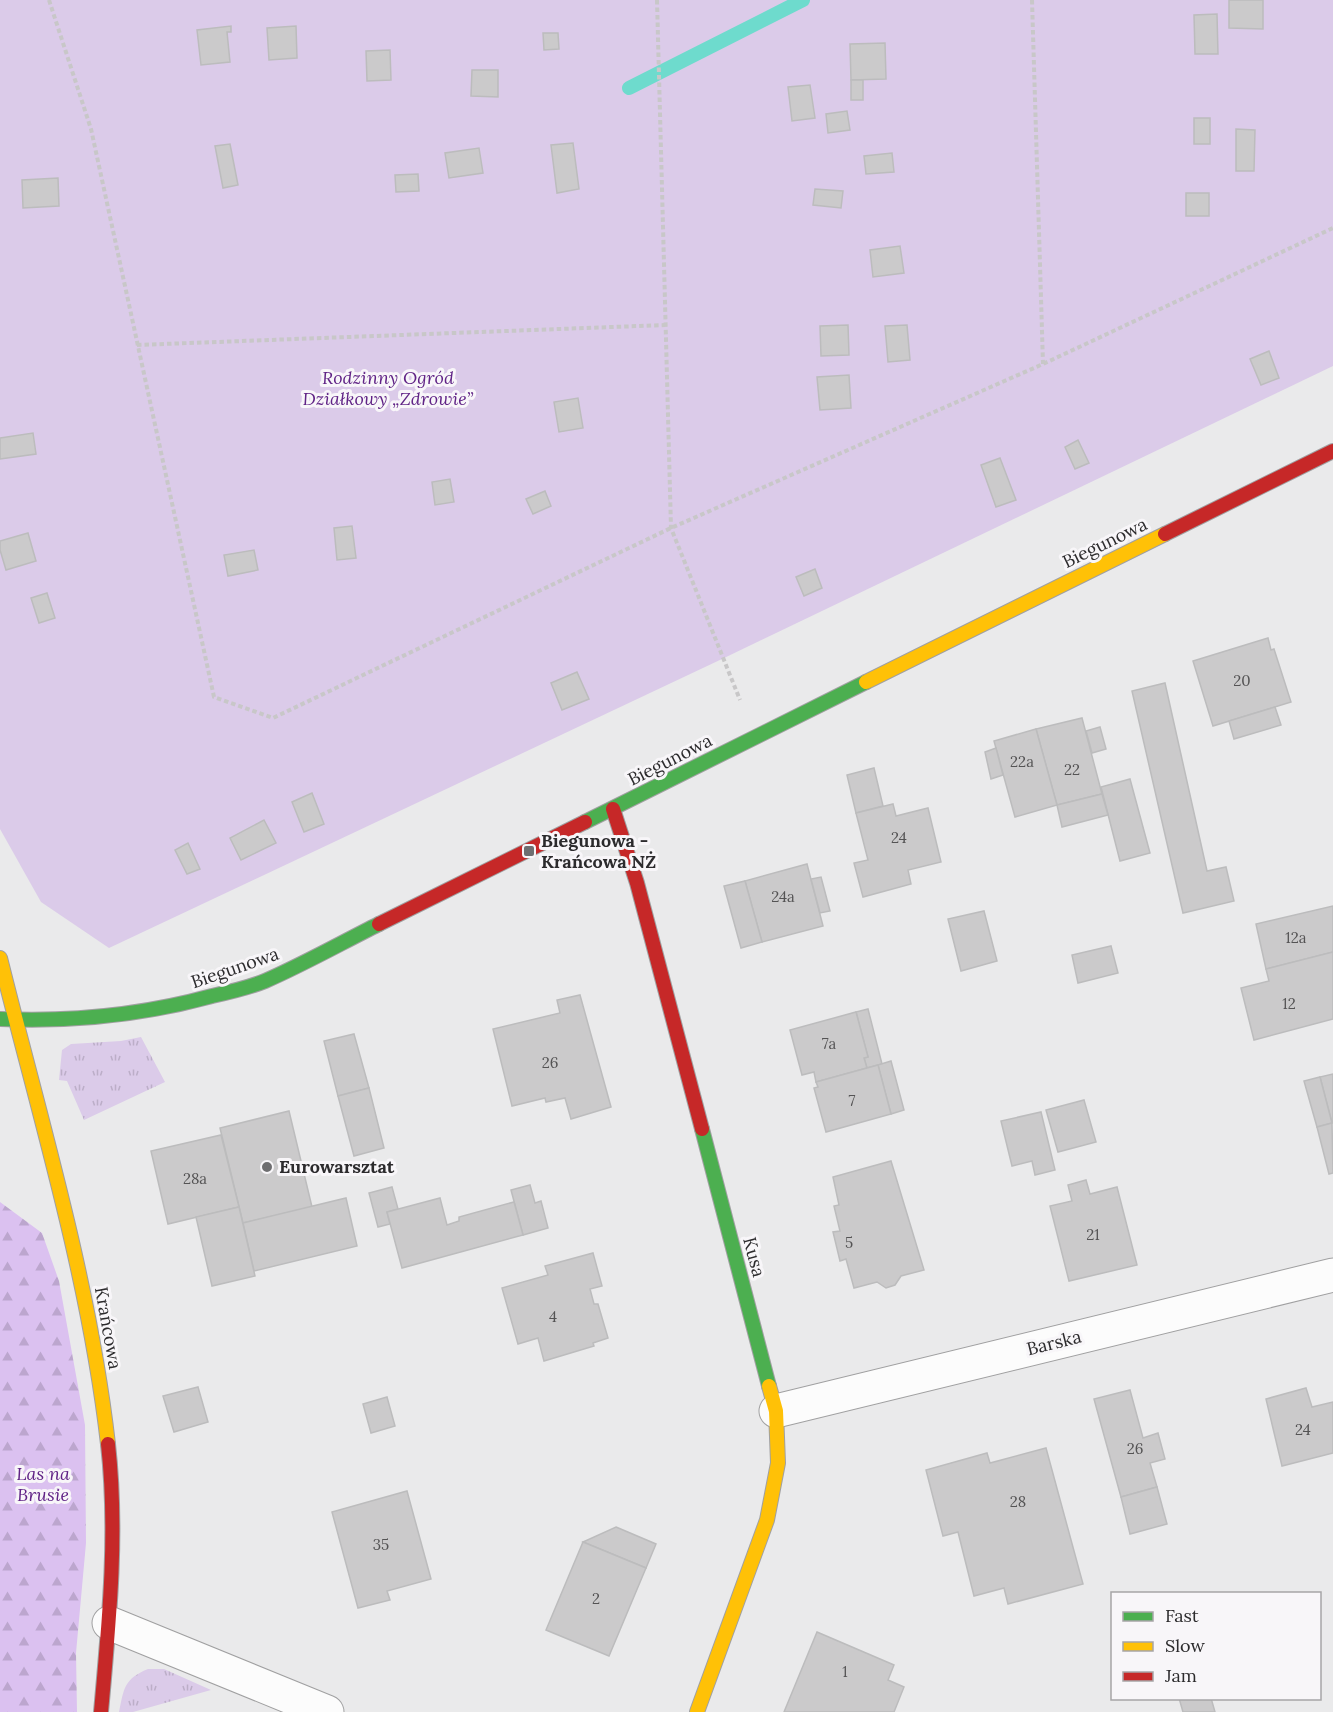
<svg xmlns="http://www.w3.org/2000/svg" width="1333" height="1712" font-family="Lora,serif">
	<defs>
		<pattern id="grass-tufts" width="24" height="20" patternUnits="userSpaceOnUse" patternTransform="scale(1.5)"><rect width="24" height="20" fill="#dbcbe9"/><path d="M3 7l-1-3M5 7V3M7 7l1-3M15 17l-1-3M17 17v-4M19 17l1-3" fill="none" stroke="#bcaec8"/></pattern>
		<pattern id="forest-firs" width="22" height="20" patternUnits="userSpaceOnUse" patternTransform="scale(1.5)"><rect width="22" height="20" fill="#dbc1f0"/><path d="M5 1l3.5 6h-7zM16 11l3.5 6h-7z" fill="#bca6ce"/></pattern>
	</defs>
	<rect width="100%" height="100%" fill="#eaeaeb"/>
	<g fill="url(#grass-tufts)">
		<polygon points="141,1037 165,1082 84,1120 67,1081 59,1080 62,1050 71,1044 121,1041"/>
		<path d="M148,1669H164L211,1690L133,1712H119C124,1688 124,1679 148,1669Z"/>
	</g>
	<polygon fill="url(#forest-firs)" points="0,1202 42,1233 59,1281 85,1425 86,1543 76,1653 77,1712 0,1712"/>
	<polygon fill="#dbcbe9" points="0,0 1333,0 1333,366 722,659 109,948 41,902 0,829"/>
	<g fill="none" stroke-linecap="round" stroke-linejoin="round">
		<polyline stroke="#6edbcd" stroke-width="14" points="629,88 803,0"/>
	</g>
	<g fill="#cbcacb" stroke="#bcbcbd" stroke-width="1.5">
		<polygon points="1229,0 1263,0 1263,29 1229,28"/>
		<polygon points="1217,14 1218,54 1195,54 1194,15"/>
		<polygon points="231,26 231,32 227,32 230,62 201,65 197,30"/>
		<polygon points="296,26 297,58 269,60 267,28"/>
		<polygon points="543,33 558,33 559,49 544,50"/>
		<polygon points="885,43 886,79 851,80 850,44"/>
		<polygon points="390,50 391,80 367,81 366,51"/>
		<polygon points="472,70 498,70 498,97 471,96"/>
		<rect x="851" y="80" width="12" height="20"/>
		<polygon points="810,85 815,118 792,121 788,87"/>
		<polygon points="847,111 850,130 828,133 826,114"/>
		<rect x="1194" y="118" width="16" height="26"/>
		<polygon points="1236,129 1255,130 1254,171 1236,171"/>
		<polygon points="573,143 579,189 557,193 551,145"/>
		<polygon points="230,144 238,185 223,188 215,146"/>
		<polygon points="479,148 483,173 449,178 445,153"/>
		<polygon points="892,153 894,172 866,174 864,156"/>
		<polygon points="418,174 419,191 396,192 395,175"/>
		<polygon points="58,178 59,206 23,208 22,180"/>
		<polygon points="815,189 843,191 841,208 813,205"/>
		<rect x="1186" y="193" width="23" height="23"/>
		<polygon points="900,246 904,273 873,277 870,250"/>
		<polygon points="848,325 849,355 821,356 820,326"/>
		<polygon points="907,325 910,360 888,362 885,326"/>
		<polygon points="1269,351 1279,378 1261,385 1250,359"/>
		<polygon points="849,375 851,408 820,410 817,377"/>
		<polygon points="578,398 583,428 559,432 554,402"/>
		<polygon points="33,433 36,454 0,459 0,438"/>
		<polygon points="1078,440 1089,463 1075,469 1065,447"/>
		<polygon points="1000,458 1016,500 996,507 981,465"/>
		<polygon points="450,479 454,502 435,505 432,482"/>
		<polygon points="545,491 551,506 533,514 526,499"/>
		<polygon points="352,526 356,558 337,560 334,528"/>
		<polygon points="28,533 36,561 6,570 0,550 0,541"/>
		<polygon points="254,550 258,570 228,576 224,555"/>
		<polygon points="815,569 822,588 804,596 796,577"/>
		<polygon points="47,593 55,618 39,623 31,598"/>
		<polygon points="1268,638 1271,650 1274,649 1291,702 1213,726 1193,661"/>
		<polygon points="577,672 589,699 562,710 551,683"/>
		<polygon points="1165,683 1207,871 1226,867 1234,901 1183,913 1132,691"/>
		<polygon points="1275,707 1281,725 1234,739 1229,721"/>
		<polygon points="1082,718 1102,794 1057,805 1036,729"/>
		<polygon points="1100,727 1106,749 1092,753 1086,731"/>
		<polygon points="1036,729 1057,805 1015,817 994,741"/>
		<polygon points="996,748 1003,775 991,779 985,752"/>
		<polygon points="874,768 883,806 856,813 847,775"/>
		<polygon points="1130,779 1150,853 1120,861 1101,787"/>
		<polygon points="312,793 324,824 304,832 292,802"/>
		<polygon points="1102,794 1108,815 1062,827 1057,805"/>
		<polygon points="893,804 896,816 928,808 941,862 908,870 911,884 863,897 854,863 868,860 856,813"/>
		<polygon points="264,820 276,843 241,860 230,838"/>
		<polygon points="188,843 200,869 187,874 175,850"/>
		<polygon points="807,864 823,926 762,942 745,881"/>
		<polygon points="821,877 830,911 820,913 811,879"/>
		<polygon points="745,881 762,942 741,948 724,886"/>
		<polygon points="1333,906 1333,952 1266,969 1256,924"/>
		<polygon points="984,911 997,961 961,971 948,919"/>
		<polygon points="1111,946 1118,973 1078,983 1072,955"/>
		<polygon points="1333,952 1333,1019 1254,1040 1241,988 1269,981 1266,969"/>
		<polygon points="580,995 611,1107 571,1119 565,1098 546,1102 545,1098 512,1106 493,1029 560,1013 557,1000"/>
		<polygon points="868,1009 882,1064 867,1068 864,1058 868,1057 856,1012"/>
		<polygon points="856,1012 868,1057 864,1058 867,1068 816,1082 814,1072 802,1075 790,1030"/>
		<polygon points="354,1034 369,1088 338,1096 324,1041"/>
		<polygon points="891,1061 904,1110 891,1114 878,1065"/>
		<polygon points="878,1065 891,1114 826,1132 814,1088 818,1087 816,1082"/>
		<polygon points="1333,1074 1333,1123 1332,1123 1320,1077"/>
		<polygon points="1320,1077 1332,1123 1317,1127 1304,1081"/>
		<polygon points="369,1088 384,1148 354,1156 338,1096"/>
		<polygon points="1084,1100 1096,1142 1058,1152 1046,1110"/>
		<polygon points="289,1111 312,1207 243,1223 220,1128"/>
		<polygon points="1041,1112 1055,1170 1035,1175 1032,1161 1012,1166 1001,1121"/>
		<polygon points="1332,1123 1333,1173 1329,1174 1317,1127"/>
		<polygon points="221,1135 239,1207 168,1224 151,1151"/>
		<polygon points="891,1161 924,1270 901,1276 895,1285 886,1288 877,1282 854,1288 846,1259 840,1261 833,1232 840,1231 834,1206 839,1205 833,1177"/>
		<polygon points="1086,1180 1090,1194 1117,1187 1137,1265 1069,1281 1050,1206 1072,1201 1068,1185"/>
		<polygon points="530,1185 535,1203 541,1201 548,1228 523,1235 511,1190"/>
		<polygon points="392,1187 398,1209 387,1212 390,1224 378,1227 369,1193"/>
		<polygon points="346,1198 357,1246 254,1271 243,1223"/>
		<polygon points="440,1198 447,1225 459,1221 459,1217 514,1202 523,1235 402,1268 387,1212"/>
		<polygon points="239,1207 255,1276 212,1286 196,1217"/>
		<polygon points="593,1253 602,1286 590,1289 594,1304 598,1304 608,1338 593,1343 594,1346 544,1361 538,1338 518,1344 502,1288 548,1275 545,1266"/>
		<polygon points="198,1387 208,1422 174,1432 163,1396"/>
		<polygon points="1306,1388 1312,1407 1333,1402 1333,1453 1282,1466 1266,1399"/>
		<polygon points="1130,1390 1143,1438 1158,1433 1165,1459 1150,1463 1157,1487 1121,1497 1094,1399"/>
		<polygon points="387,1397 395,1426 371,1433 363,1404"/>
		<polygon points="1046,1448 1083,1584 1008,1604 1004,1588 974,1596 958,1532 943,1536 926,1470 987,1453 990,1463"/>
		<polygon points="1157,1487 1167,1524 1130,1534 1121,1497"/>
		<polygon points="407,1491 431,1579 387,1591 390,1600 358,1608 332,1512"/>
		<polygon points="616,1527 656,1544 646,1568 583,1542"/>
		<polygon points="583,1542 646,1568 609,1656 546,1630"/>
		<polygon points="817,1632 894,1665 888,1680 904,1687 894,1712 784,1712"/>
		<polygon points="1179,1698 1211,1698 1215,1712 1183,1712"/>
	</g>
	<g fill="none" stroke-linecap="round" stroke-linejoin="round">
		<g stroke="#a0a0a1" stroke-width="35">
			<g id="street">
				<polyline points="776,1411 1333,1275"/>
				<polyline points="109,1623 327,1712"/>
			</g>
		</g>
		<g stroke="#a0a0a1" stroke-width="16">
			<g id="fast">
				<polyline points="585,822 866,682"/>
				<path d="M0,1019C72,1022 143,1015 212,996C230,992 248,988 265,981C304,964 341,943 379,924"/>
				<polyline points="702,1129 769,1386"/>
			</g>
		</g>
		<g stroke="#a0a0a1" stroke-width="16">
			<g id="slow">
				<polyline points="866,682 1165,534"/>
				<path d="M0,958C40,1119 89,1278 108,1444"/>
				<polyline points="697,1712 767,1520 778,1463 776,1411 769,1386"/>
			</g>
		</g>
		<g stroke="#a0a0a1" stroke-width="16">
			<g id="jam">
				<polyline points="1165,534 1333,451"/>
				<polyline points="613,809 637,883 702,1129"/>
				<polyline points="379,924 585,822"/>
				<path d="M101,1712C109,1623 118,1533 108,1444"/>
			</g>
		</g>
		<g stroke="#c8c7c8" stroke-width="4" stroke-dasharray="4.5 3" stroke-linecap="butt">
			<polyline points="49,0 91,129 214,697 273,718 671,528 1043,364 1333,228"/>
			<polyline points="657,0 671,528 740,700"/>
			<polyline points="1032,0 1043,364"/>
			<polyline points="137,345 665,325"/>
		</g>
		<use href="#street" stroke="#fcfcfc" stroke-width="33"/>
		<use href="#fast" stroke="#4caf50" stroke-width="14"/>
		<use href="#slow" stroke="#ffc107" stroke-width="14"/>
		<use href="#jam" stroke="#c62828" stroke-width="14"/>
	</g>
	<g fill="#6e6e70" stroke="#f8f6f9" stroke-width="2">
		<rect x="523" y="845" width="12" height="12" rx="3"/>
		<circle cx="267" cy="1167" r="6"/>
	</g>
	<g text-anchor="middle" stroke-width="6" stroke-linejoin="round" paint-order="stroke">
		<g font-size="15" fill="#545354">
			<text x="1242" y="686">20</text>
			<text x="1022" y="767">22a</text>
			<text x="1072" y="775">22</text>
			<text x="899" y="843">24</text>
			<text x="783" y="902">24a</text>
			<text x="1296" y="943">12a</text>
			<text x="1289" y="1009">12</text>
			<text x="829" y="1049">7a</text>
			<text x="550" y="1068">26</text>
			<text x="852" y="1106">7</text>
			<text x="195" y="1184">28a</text>
			<text x="1093" y="1240">21</text>
			<text x="849" y="1248">5</text>
			<text x="553" y="1322">4</text>
			<text x="1303" y="1435">24</text>
			<text x="1135" y="1454">26</text>
			<text x="1018" y="1507">28</text>
			<text x="381" y="1550">35</text>
			<text x="596" y="1604">2</text>
			<text x="845" y="1677">1</text>
		</g>
		<g font-size="18" font-style="italic" fill="#602386" stroke="#f8f6f9">
			<text x="388" y="384">Rodzinny Ogród<tspan x="388" dy="21">Działkowy „Zdrowie”</tspan></text>
			<text x="43" y="1480">Las na<tspan x="43" dy="21">Brusie</tspan></text>
		</g>
		<g font-size="18" fill="#2c2b2d" stroke="#f8f6f9">
			<text transform="translate(1105 543) rotate(-26)" y="6">Biegunowa</text>
			<text transform="translate(670 760) rotate(-27)" y="6">Biegunowa</text>
			<text transform="translate(235 968) rotate(-19)" y="6">Biegunowa</text>
			<text transform="translate(754 1257) rotate(75)" y="6">Kusa</text>
			<text transform="translate(108 1328) rotate(80)" y="6">Krańcowa</text>
			<text transform="translate(1054 1343) rotate(-14)" y="6">Barska</text>
		</g>
		<g font-size="18" font-weight="bold" fill="#2c2b2d" stroke="#f8f6f9" text-anchor="start">
			<text x="541" y="847">Biegunowa -<tspan x="541" dy="21">Krańcowa NŻ</tspan></text>
			<text x="279" y="1173">Eurowarsztat</text>
		</g>
	</g>
	<rect x="1111" y="1592" width="210" height="108" fill="#f8f6f9" stroke="#a6a5a7" stroke-width="1.5"/>
	<rect x="1123" y="1612" width="30" height="9" fill="#4caf50" stroke="#a6a5a7" stroke-width="1.5"/>
	<text x="1165" y="1622" font-size="18" fill="#2c2b2d">Fast</text>
	<rect x="1123" y="1642" width="30" height="9" fill="#ffc107" stroke="#a6a5a7" stroke-width="1.5"/>
	<text x="1165" y="1652" font-size="18" fill="#2c2b2d">Slow</text>
	<rect x="1123" y="1672" width="30" height="9" fill="#c62828" stroke="#a6a5a7" stroke-width="1.5"/>
	<text x="1165" y="1682" font-size="18" fill="#2c2b2d">Jam</text>
</svg>
